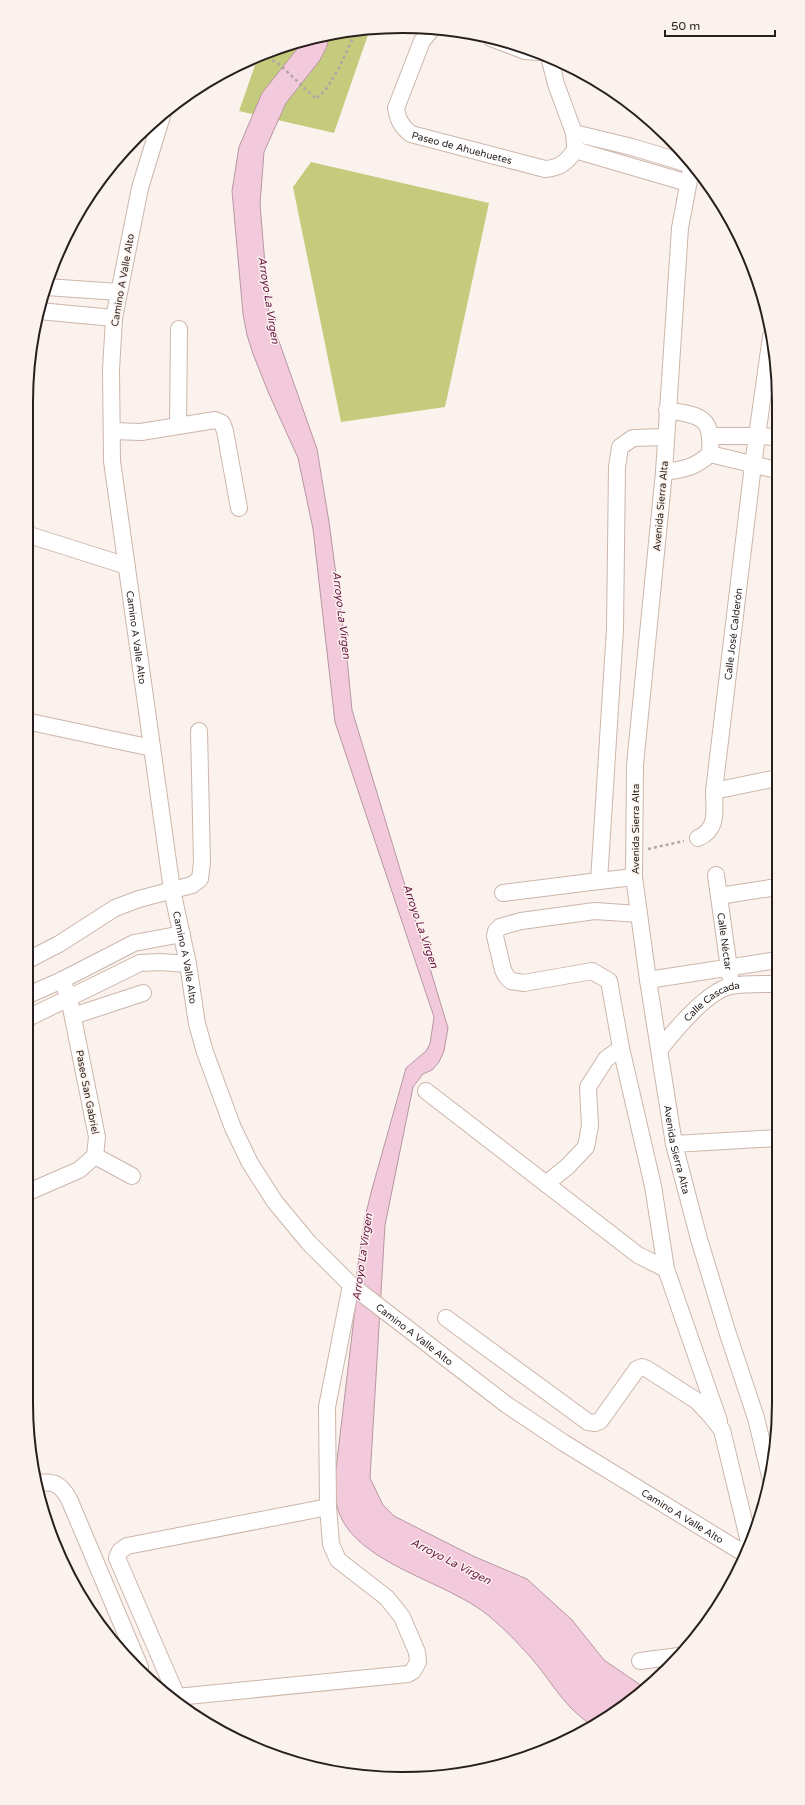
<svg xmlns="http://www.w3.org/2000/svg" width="805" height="1805" font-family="'Varela Round',sans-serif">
	<rect width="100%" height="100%" fill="#fcf2ed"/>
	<g fill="#c4cb7d">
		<polygon points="370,29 334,133 239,111 259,54 329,33"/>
		<polygon points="311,162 489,203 445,407 341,422 293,187"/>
	</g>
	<path fill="#f3cadc" stroke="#b697a2" d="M329,33L327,46L320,60L286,103L264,152L260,204L269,313L317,449L329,522L347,658L352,710L448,1028L444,1051L439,1062L432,1070L423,1074L413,1087L385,1225L370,1478L383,1505L394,1516L473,1556L527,1579L572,1620L604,1660L642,1686L593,1727C586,1721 578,1715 572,1709C559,1696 549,1680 538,1666C523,1648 507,1631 489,1616C447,1581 359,1565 339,1513C336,1504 335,1495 334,1486L356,1301L357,1272L365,1217L372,1189L406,1068L426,1051L430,1044L434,1017L335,722L313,529L298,458L269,394L253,354L247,335L243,314L232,191L239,147L262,93L297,49L299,42Z"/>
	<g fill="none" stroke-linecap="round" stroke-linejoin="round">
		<g stroke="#ccb6aa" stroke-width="18">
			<g id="minor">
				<path id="s1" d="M432,29L422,41L396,108C398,120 401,126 411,134L545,169C560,168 567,162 575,150"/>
				<polyline points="491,38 525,51 539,52"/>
				<polyline points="549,56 556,84 574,133 575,145"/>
				<path id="s2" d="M162,116L140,188L114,318L111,370L112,461L172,890L188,964L197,1024L205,1052L233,1128L250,1163L275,1202L309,1243L351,1285L507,1405L564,1443L745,1554"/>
				<polyline points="574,133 632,147 692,165"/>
				<polyline points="575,150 688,183"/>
				<path id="s3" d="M692,164L680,228L664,472L635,765L634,877L648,980L674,1144L699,1239L727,1331L756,1418L771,1480"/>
				<polyline points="46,287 119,292"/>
				<polyline points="39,311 114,318"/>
				<polyline points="178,426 179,329"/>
				<polyline points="112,431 141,432 215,420 222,423 225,431 239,508"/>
				<polyline points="712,436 757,436 776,437"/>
				<polyline points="710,454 776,470"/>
				<path d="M664,472C685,469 694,468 710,454C713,416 701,416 667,410"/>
				<polyline points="26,534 127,566"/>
				<polyline points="26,721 152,748"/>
				<polyline points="714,791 777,778"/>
				<path id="s4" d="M698,838C719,829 714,810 714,791L753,465L771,336"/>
				<path id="s5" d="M716,875L730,976"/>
				<polyline points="634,877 599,881 615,629 617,467 620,447 633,438 666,437"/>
				<polyline points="503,893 599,881"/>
				<polyline points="719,896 777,887"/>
				<polyline points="639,914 595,911 521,921 500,927 496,931 495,936 503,970 506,976 511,981 524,983 592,971 609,981 621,1048 653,1186 666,1269"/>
				<polyline points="26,961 59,944 115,908 139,899 192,885 200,879 202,862 199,731"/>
				<polyline points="648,980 778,960"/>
				<polyline points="26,996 62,980 134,943 182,934"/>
				<polyline points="73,1016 143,993"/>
				<polyline points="26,1019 140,963 160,962 188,964"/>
				<path id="s6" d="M660,1049C675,1030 707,991 731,986C746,983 763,984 778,984"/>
				<polyline points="426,1091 638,1255 666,1269 719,1421"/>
				<polyline points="674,1144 778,1138"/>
				<polyline points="95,1156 132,1176"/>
				<polyline points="546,1184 568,1166 586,1147 590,1126 588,1087 606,1059 621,1048"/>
				<polyline points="26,1193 79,1170 95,1156 97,1137 69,998 62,980"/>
				<polyline points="446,1318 588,1422 595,1423 600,1421 637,1369 642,1367 647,1369 697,1401 711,1416 722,1430 750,1546"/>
				<path d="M39,1483C55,1481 61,1485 69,1499L140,1667"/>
				<polyline points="640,1661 679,1656"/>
				<polyline points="177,1697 408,1674 413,1671 418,1662 417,1652 402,1617 387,1598 338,1560 331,1544 328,1507 327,1407 351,1285"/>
				<polyline points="178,1699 117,1558 120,1551 127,1546 328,1507"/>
			</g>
		</g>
		<g stroke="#b1a7a3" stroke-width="2.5" stroke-dasharray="3 3" stroke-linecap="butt">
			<polyline points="262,54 279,64 316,99 327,88 339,68 356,31"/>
			<polyline points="648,849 684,841"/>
		</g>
		<use href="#minor" stroke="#fff" stroke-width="16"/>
	</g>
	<g text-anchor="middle" stroke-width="3" stroke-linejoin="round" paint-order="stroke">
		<g font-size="10" fill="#271f1b" stroke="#fcf2ed">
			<text dy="4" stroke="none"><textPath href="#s1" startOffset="171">Paseo de Ahuehuetes</textPath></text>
			<text transform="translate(122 280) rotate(-80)" y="4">Camino A Valle Alto</text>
			<text transform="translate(660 506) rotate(-85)" y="4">Avenida Sierra Alta</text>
			<text dy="4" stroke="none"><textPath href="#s4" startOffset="212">Calle José Calderón</textPath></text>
			<text dy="4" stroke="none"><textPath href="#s2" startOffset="529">Camino A Valle Alto</textPath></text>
			<text transform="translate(635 829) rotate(-90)" y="4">Avenida Sierra Alta</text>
			<text dy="4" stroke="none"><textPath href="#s5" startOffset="67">Calle Néctar</textPath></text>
			<text dy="4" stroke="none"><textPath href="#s2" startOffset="853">Camino A Valle Alto</textPath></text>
			<text dy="4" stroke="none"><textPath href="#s6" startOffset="72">Calle Cascada</textPath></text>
			<text transform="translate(88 1092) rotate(79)" y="4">Paseo San Gabriel</text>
			<text dy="4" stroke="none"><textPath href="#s3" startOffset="992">Avenida Sierra Alta</textPath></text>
			<text dy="4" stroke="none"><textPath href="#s2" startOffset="1309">Camino A Valle Alto</textPath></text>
			<text dy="4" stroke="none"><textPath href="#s2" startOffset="1633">Camino A Valle Alto</textPath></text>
		</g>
		<g font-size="11" font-style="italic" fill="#661243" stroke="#fcf2ed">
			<text transform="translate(269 300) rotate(81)" y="4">Arroyo La Virgen</text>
			<text transform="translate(342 615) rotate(83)" y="4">Arroyo La Virgen</text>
			<text transform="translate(421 926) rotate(71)" y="4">Arroyo La Virgen</text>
			<text transform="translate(362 1257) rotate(-82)" y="4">Arroyo La Virgen</text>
			<text transform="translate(451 1561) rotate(27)" y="4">Arroyo La Virgen</text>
		</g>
	</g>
	<path d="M0 0H805V1805H0ZM402 33H403A369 369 0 0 1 772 402V1403A369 369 0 0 1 403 1772H402A369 369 0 0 1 33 1403V402A369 369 0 0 1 402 33Z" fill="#fcf2ed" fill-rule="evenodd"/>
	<path fill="none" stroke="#271f1b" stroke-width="2" d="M402 33H403A369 369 0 0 1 772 402V1403A369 369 0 0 1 403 1772H402A369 369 0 0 1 33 1403V402A369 369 0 0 1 402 33Z"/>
	<path d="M665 30v6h110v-6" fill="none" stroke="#271f1b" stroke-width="2"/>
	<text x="671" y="30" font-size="12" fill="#271f1b" stroke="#fcf2ed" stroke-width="3" paint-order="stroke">50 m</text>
</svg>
